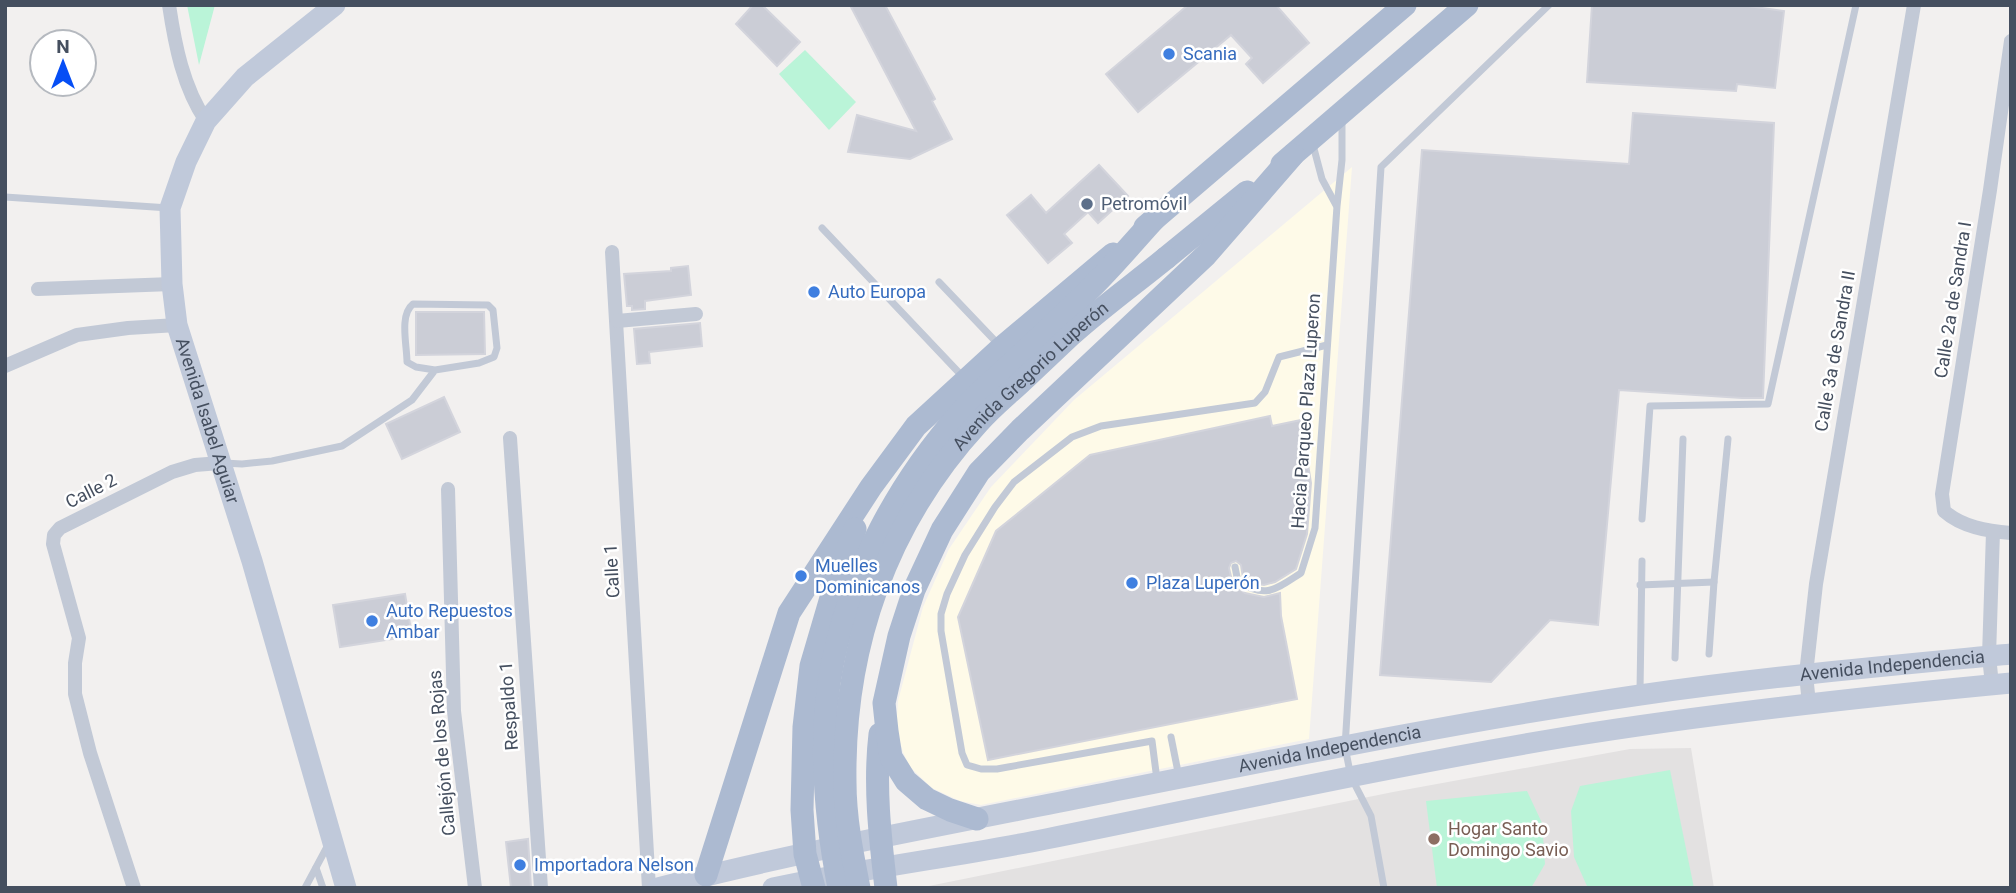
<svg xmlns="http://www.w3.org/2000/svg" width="2016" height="893" font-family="Roboto,sans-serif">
	<rect width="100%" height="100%" fill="#f2f0ef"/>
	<polygon fill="#fefae8" points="1352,167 1309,739 981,805 960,801 932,788 910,767 903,752 896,729 898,701 923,607 949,549 991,487 1074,400"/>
	<polygon fill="#e3e1e1" points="1691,748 1714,888 929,888 929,886 1393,792 1630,749"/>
	<g fill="#baf4d8">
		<polygon points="187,5 215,5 199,65"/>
		<polygon points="805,50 856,102 829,130 779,74"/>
		<polygon points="1670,770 1694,888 1587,886 1574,857 1571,811 1580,786"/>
		<polygon points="1527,791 1542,823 1545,864 1531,888 1437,888 1426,801"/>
	</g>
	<g fill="#cbcdd6" stroke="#d3d4dc" stroke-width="2">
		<polygon points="753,5 762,5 800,42 777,66 736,24"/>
		<polygon points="850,5 885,5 935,99 932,101 952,139 910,159 848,152 857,115 916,131"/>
		<polygon points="1188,5 1276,5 1309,43 1263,83 1246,64 1252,58 1231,35 1138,112 1106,74"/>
		<polygon points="1592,5 1741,5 1784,11 1775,88 1737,84 1736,91 1587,82"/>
		<polygon points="1633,113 1774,123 1763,398 1742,398 1619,390 1598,625 1550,620 1491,682 1380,675 1422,150 1629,164"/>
		<polygon points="1099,165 1128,196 1098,223 1088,212 1064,234 1072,243 1048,263 1007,215 1031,195 1046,213"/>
		<polygon points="688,266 691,295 645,301 645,309 632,310 632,306 627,306 624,274 671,271 671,268"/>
		<polygon points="416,312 484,312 485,354 416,355"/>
		<polygon points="700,323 702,346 649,352 650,363 637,364 634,329"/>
		<polygon points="444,397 460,432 402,459 386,424"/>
		<polygon points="1270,416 1272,426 1301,420 1311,483 1307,534 1296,569 1275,582 1264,585 1258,584 1243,578 1241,565 1236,561 1231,563 1229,568 1233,585 1245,593 1264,597 1280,593 1281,616 1297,699 988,760 958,617 996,531 1090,455"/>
		<polygon points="405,594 412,636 340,647 333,605"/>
		<polygon points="528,839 531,888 511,888 506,842"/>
	</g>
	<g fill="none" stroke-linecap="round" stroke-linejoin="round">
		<g stroke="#c2c9d6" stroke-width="7">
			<polyline points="1313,145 1322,179 1336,205"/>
			<polyline points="5,197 169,208"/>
			<polyline points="822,228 964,378"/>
			<polyline points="939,282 999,345"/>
			<path d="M224,463L242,464L272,461L342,446L412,400L435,370L479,363L494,357L497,348L493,310L488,305L413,304C399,315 407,345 407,362L416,367L435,370"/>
			<polyline points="1642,519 1650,406 1768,404 1856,5"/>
			<path d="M1235,567L1238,582C1267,599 1276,589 1301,573L1315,528L1337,206L1342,160V120"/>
			<polyline points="1640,585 1714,582"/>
			<polyline points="1709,654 1714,582 1728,439"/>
			<polyline points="1675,658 1683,439"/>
			<polyline points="1640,691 1642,561"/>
			<polyline points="1171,737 1179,777"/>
			<polyline points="1157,780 1152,741 997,769 981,769 967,765 962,753 941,631 941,614 947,594 965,555 995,507 1014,482 1072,437 1101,426 1255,403 1265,392 1279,357 1327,345"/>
			<polyline points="316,868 323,888"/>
			<polyline points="305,888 328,845"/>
			<polyline points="1384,888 1371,816 1351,777 1345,747 1381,167 1549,5"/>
		</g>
		<g stroke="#c2c9d6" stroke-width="14">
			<path d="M169,5C175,45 183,87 206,121"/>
			<path d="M2011,41L1990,190L1942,494L1944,511C1962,527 1987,531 2011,533"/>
			<polyline points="612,252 649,888"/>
			<polyline points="38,289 172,284"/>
			<polyline points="617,321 696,314"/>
			<polyline points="5,366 77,335 128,328 177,325"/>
			<polyline points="510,438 541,888"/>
			<polyline points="448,489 454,711 475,888"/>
			<polyline points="1992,685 1989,656 1993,532"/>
			<polyline points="1809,704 1806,674 1816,584 1914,5"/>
			<polyline points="134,888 90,753 75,694 75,663 79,638 53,544 54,535 60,528 172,472 195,465 220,463"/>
		</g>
		<g stroke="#c0c9da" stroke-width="21">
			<path id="s1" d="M335,5L245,77L206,121L186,162L170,208L172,284L177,325L252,561L346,888"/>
			<path id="s2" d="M658,888C800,851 946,825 1090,796C1273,760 1456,722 1640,695C1763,677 1887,666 2011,654"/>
			<path d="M773,888C864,868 956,857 1046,839C1220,804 1392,766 1566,737C1714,713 1862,697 2011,683"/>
		</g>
		<g stroke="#acbad1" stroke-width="23">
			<polyline points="1282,164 1467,5"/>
			<polyline points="1145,227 1405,5"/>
			<polyline points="1166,258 1247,192"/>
			<path d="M880,734C874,785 880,837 886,888"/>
			<polyline points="977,819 950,810 927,799 906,781 891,757 887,731 884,703 899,636 914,590 942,530 979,472 1020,430 1206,255 1293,155"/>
			<polyline points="706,875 789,613 871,487 916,426 1001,348 1113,254"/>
			<polyline points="814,888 805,854 802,810 804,727 811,666 838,574 855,529"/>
		</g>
		<g stroke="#acbad1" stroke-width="23">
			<path d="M839,888C825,816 818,733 833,661C852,569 898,483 960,413C971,400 985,388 998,376C1028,348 1058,321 1087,292C1112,268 1135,240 1159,214"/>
			<path id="s3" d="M859,888C852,853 845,818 845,782C843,647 886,523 978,423C991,408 1006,396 1020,383C1037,367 1054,351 1071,335C1101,308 1134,284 1166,258"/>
		</g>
	</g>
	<g fill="#3f7fe0" stroke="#fff" stroke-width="2.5">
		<circle cx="1169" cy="54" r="7"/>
		<circle cx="814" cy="292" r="7"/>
		<circle cx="801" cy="576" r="7"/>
		<circle cx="1132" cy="583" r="7"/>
		<circle cx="372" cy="621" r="7"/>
		<circle cx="520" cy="865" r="7"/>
	</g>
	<circle fill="#5c6f8a" stroke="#fff" stroke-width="2.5" cx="1087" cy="204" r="7"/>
	<circle fill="#8d6e63" stroke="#fff" stroke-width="2.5" cx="1434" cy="839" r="7"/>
	<g text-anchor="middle" stroke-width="5" stroke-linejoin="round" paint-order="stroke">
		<g font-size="18" fill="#366cbe" stroke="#fff" text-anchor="start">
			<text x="1183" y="60">Scania</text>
			<text x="828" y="298">Auto Europa</text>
			<text x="815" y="572">Muelles<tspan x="815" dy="21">Dominicanos</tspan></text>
			<text x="1146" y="589">Plaza Luperón</text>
			<text x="386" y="617">Auto Repuestos<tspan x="386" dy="21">Ambar</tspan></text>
			<text x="534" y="871">Importadora Nelson</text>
		</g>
		<g font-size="18" fill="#4e5e75" stroke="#fff" text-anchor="start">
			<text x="1101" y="210">Petromóvil</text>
		</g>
		<g font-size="18" fill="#454f5f" stroke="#fff">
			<text transform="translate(1953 300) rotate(-81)" y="6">Calle 2a de Sandra I</text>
			<text transform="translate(1835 351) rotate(-80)" y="6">Calle 3a de Sandra II</text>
			<text dy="6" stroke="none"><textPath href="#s3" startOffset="570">Avenida Gregorio Luperón</textPath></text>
			<text transform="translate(1306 411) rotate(-86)" y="6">Hacia Parqueo Plaza Luperon</text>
			<text dy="6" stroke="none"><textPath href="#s1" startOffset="486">Avenida Isabel Aguiar</textPath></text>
			<text transform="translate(91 491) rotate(-27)" y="6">Calle 2</text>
			<text transform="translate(612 571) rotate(-93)" y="6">Calle 1</text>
			<text dy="6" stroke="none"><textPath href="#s2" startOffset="1255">Avenida Independencia</textPath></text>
			<text transform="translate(509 706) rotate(-94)" y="6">Respaldo 1</text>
			<text dy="6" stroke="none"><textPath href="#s2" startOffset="686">Avenida Independencia</textPath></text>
			<text transform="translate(442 753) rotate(-95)" y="6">Callejón de los Rojas</text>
		</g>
		<g font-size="18" fill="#785e54" stroke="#fff" text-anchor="start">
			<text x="1448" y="835">Hogar Santo<tspan x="1448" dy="21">Domingo Savio</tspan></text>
		</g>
	</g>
	<rect width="2016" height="893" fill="none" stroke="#454f5f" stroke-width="14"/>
	<g transform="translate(63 63)"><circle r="33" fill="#ffffff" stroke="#b5b9bf" stroke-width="2"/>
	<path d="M0-5L12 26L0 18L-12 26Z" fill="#064ef5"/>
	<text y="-10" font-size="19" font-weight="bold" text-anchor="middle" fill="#454f5f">N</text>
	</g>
</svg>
